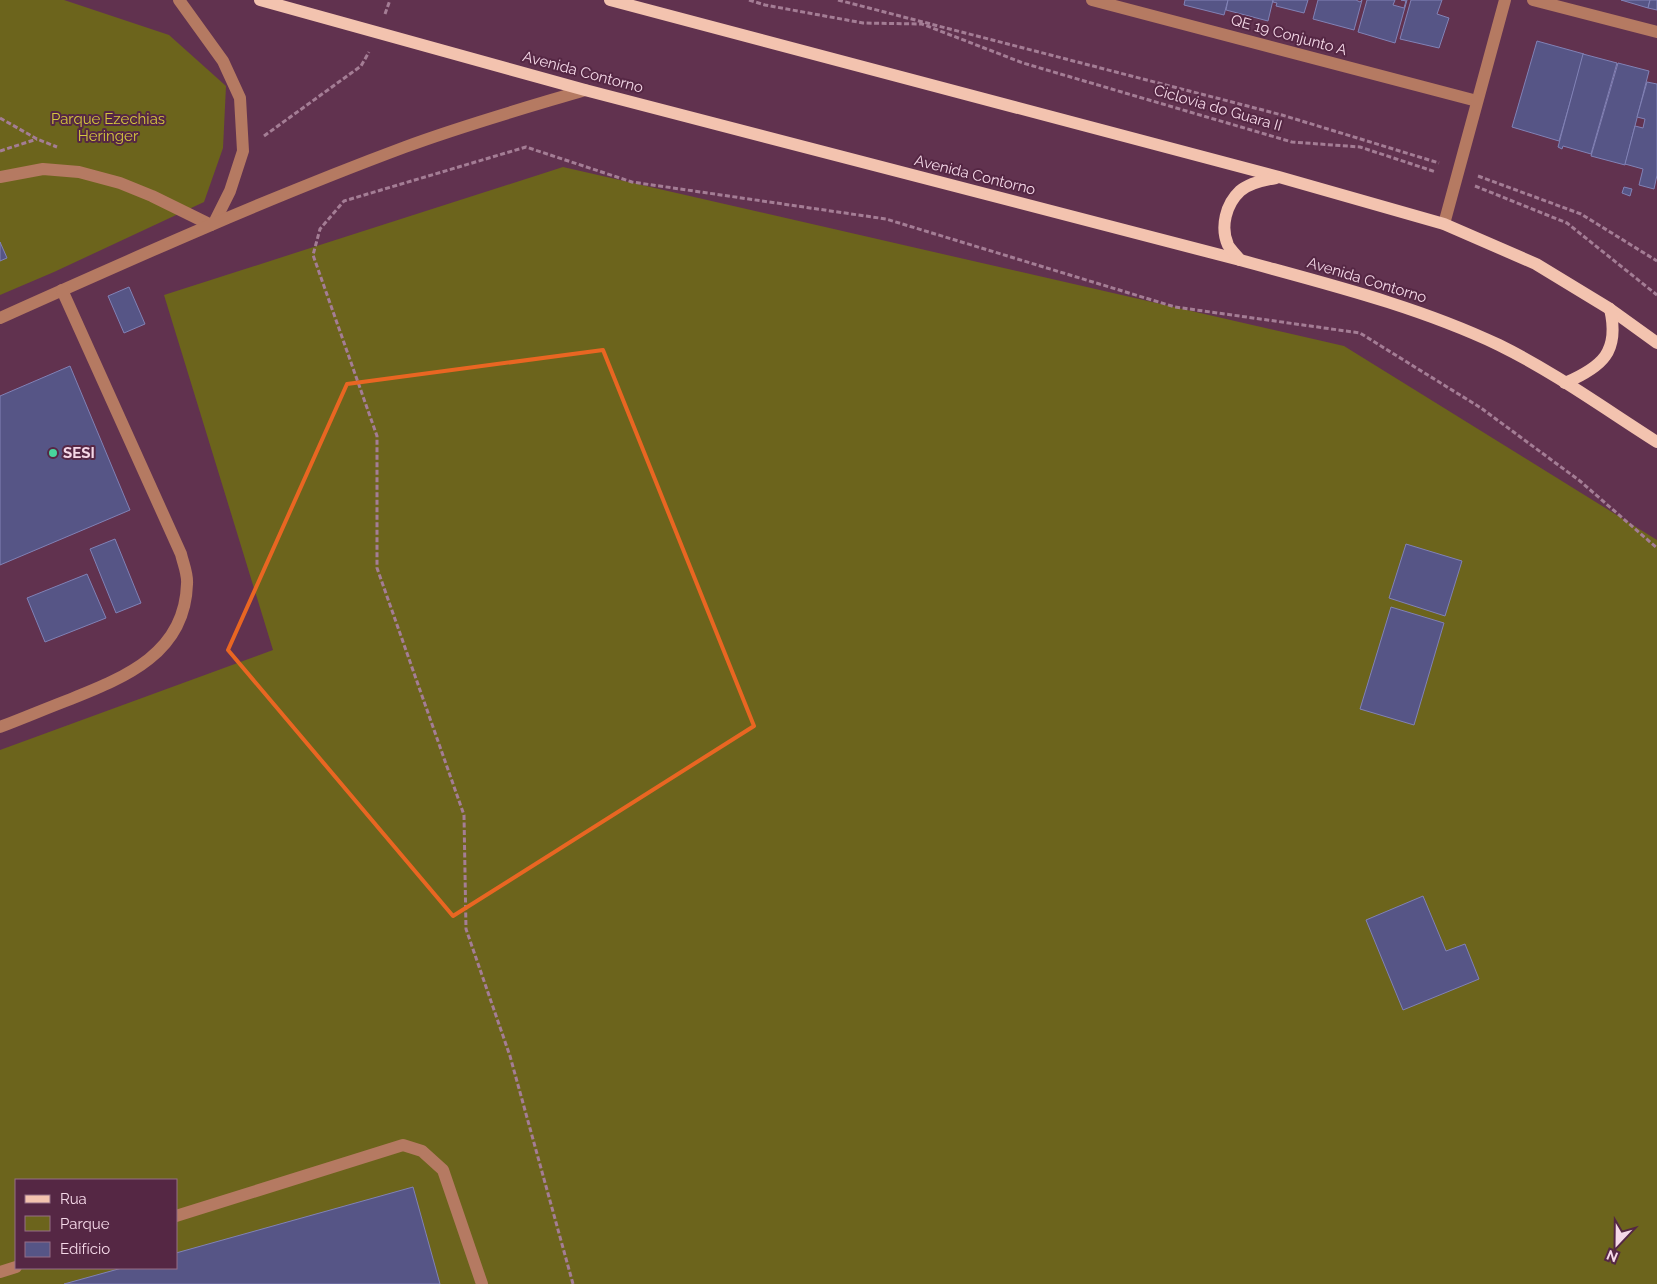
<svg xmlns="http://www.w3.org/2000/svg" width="1657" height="1284" font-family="Raleway,sans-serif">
	<rect width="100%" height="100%" fill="#61324f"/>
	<g fill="#6c641c" fill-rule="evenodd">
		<polygon points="0,0 64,0 169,35 226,86 223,148 204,202 54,272 0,295"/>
		<path d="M563,167L1344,346L1657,540V1284H0V750L273,650L164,295ZM16,1180H176V1268H16Z"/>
	</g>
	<g fill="#565586" stroke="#8182b6">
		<polygon points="1185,0 1228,0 1224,15 1184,5"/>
		<polygon points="1228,0 1273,0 1268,21 1226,10"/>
		<polygon points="1273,0 1308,0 1304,13 1276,6 1277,3 1273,2"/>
		<polygon points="1318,0 1356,0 1360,2 1362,0 1354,30 1313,19"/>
		<polygon points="1367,0 1395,0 1393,5 1404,8 1406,1 1401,0 1407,0 1395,43 1358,32"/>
		<polygon points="1411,0 1442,0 1437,14 1449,18 1439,48 1400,39"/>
		<polygon points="1621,0 1650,0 1648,8"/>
		<polygon points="1650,0 1657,0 1657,10 1648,8"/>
		<polygon points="1537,41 1584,54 1559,141 1512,127"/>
		<polygon points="1583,54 1617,63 1591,154 1563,146 1562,149 1558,147"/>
		<polygon points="1618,63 1649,71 1625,165 1591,156"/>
		<polygon points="1647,82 1657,84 1657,175 1654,189 1639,185 1643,169 1625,164 1635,126 1643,128 1645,119 1637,117"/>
		<polygon points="1624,187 1632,189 1630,196 1622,193"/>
		<polygon points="0,242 7,258 0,261"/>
		<polygon points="129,287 145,324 124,333 108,296"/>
		<polygon points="70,366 130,510 0,565 0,396"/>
		<polygon points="115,539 141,603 116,613 90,549"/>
		<polygon points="1406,544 1462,561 1445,616 1389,598"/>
		<polygon points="87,574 106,618 45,642 27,598"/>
		<polygon points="1391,607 1444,623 1414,725 1360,709"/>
		<polygon points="1423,896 1446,951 1465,944 1479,979 1403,1010 1366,920"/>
		<polygon points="413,1187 440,1284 64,1284 122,1268 176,1268 176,1253"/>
	</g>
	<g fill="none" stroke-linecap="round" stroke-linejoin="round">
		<g stroke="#a47d95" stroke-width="3" stroke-dasharray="5 2.5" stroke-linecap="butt">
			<polyline points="749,0 765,5 863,23 922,24 1023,63 1292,142 1360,147 1436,172"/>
			<polyline points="838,0 1282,115 1439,163"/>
			<polyline points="385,14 390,0"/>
			<polyline points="0,118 37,139 57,147"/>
			<polyline points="264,136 361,66 369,52"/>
			<polyline points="0,151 37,139"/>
			<polyline points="1478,176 1581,214 1657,261"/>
			<polyline points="1475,186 1567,223 1657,295"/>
			<polyline points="573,1284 510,1056 466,929 464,815 377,568 377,436 313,255 320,229 344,201 526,147 632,182 886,219 1175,307 1360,333 1481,408 1580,481 1657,548"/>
		</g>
		<g stroke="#b57a62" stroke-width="12">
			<polyline points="179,0 223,61 240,98 243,151 230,191 214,223"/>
			<polyline points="1092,0 1477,101"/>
			<polyline points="1533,0 1657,32"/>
			<polyline points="0,177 43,169 79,172 120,183 152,196 211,225"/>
			<polyline points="1444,224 1505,0"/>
			<path d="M0,318C134,258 268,198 405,147C464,125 525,108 585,90"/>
			<path d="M0,727C24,718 47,708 71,699C126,677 185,653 187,584C188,574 183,563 181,554L62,290"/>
			<polyline points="176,1216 403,1145 422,1151 443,1170 482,1284"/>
			<polyline points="0,1272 16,1267"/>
		</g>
		<g stroke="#f3c3af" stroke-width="12">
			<path d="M260,0L585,90L1240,260C1327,284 1417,306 1499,345C1554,372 1605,409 1657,442"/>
			<polyline points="610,0 1279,177 1444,224 1536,264 1610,309 1657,343"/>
			<path d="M1240,260C1236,255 1231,250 1228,245C1220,227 1226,204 1240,191C1249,183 1264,180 1276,178"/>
			<path d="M1565,383C1602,367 1620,352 1610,309"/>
		</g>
	</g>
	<path fill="none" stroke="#e96622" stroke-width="4" stroke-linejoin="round" d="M603,350L754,726L453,916L228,650L347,384Z"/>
	<circle fill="#48d49d" stroke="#552744" stroke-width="2" cx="53" cy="453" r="5"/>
	<g text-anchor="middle" stroke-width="4" stroke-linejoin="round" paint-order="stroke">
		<g font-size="15" fill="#f5d8e8" stroke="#552744">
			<text transform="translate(1289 35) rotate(15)" y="5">QE 19 Conjunto A</text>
			<text transform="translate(583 72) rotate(15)" y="5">Avenida Contorno</text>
			<text transform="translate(1218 108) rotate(16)" y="5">Ciclovia do Guara II</text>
			<text transform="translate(975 175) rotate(14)" y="5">Avenida Contorno</text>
			<text transform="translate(1367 280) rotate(17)" y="5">Avenida Contorno</text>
		</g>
		<g font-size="15" fill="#d4c63e" stroke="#552744">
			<text x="108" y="124">Parque Ezechias<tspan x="108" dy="17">Heringer</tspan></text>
		</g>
		<g font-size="15" font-weight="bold" fill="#f5d8e8" stroke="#552744" text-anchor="start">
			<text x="63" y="458">SESI</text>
		</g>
	</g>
	<rect x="15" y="1179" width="162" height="90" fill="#552744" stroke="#956e86"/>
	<rect x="25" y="1195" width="25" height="8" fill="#f3c3af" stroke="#956e86"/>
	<text x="60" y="1204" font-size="15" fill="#f5d8e8">Rua</text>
	<rect x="25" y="1216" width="25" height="15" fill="#6c641c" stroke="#956e86"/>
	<text x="60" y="1229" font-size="15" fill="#f5d8e8">Parque</text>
	<rect x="25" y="1242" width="25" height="15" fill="#565586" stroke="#956e86"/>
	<text x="60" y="1254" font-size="15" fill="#f5d8e8">Edifício</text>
	<g transform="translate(1617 1244) rotate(202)" stroke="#552744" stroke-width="4" paint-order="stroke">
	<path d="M0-4L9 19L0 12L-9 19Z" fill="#f5d8e8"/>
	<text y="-8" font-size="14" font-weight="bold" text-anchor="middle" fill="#f5d8e8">N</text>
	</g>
</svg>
